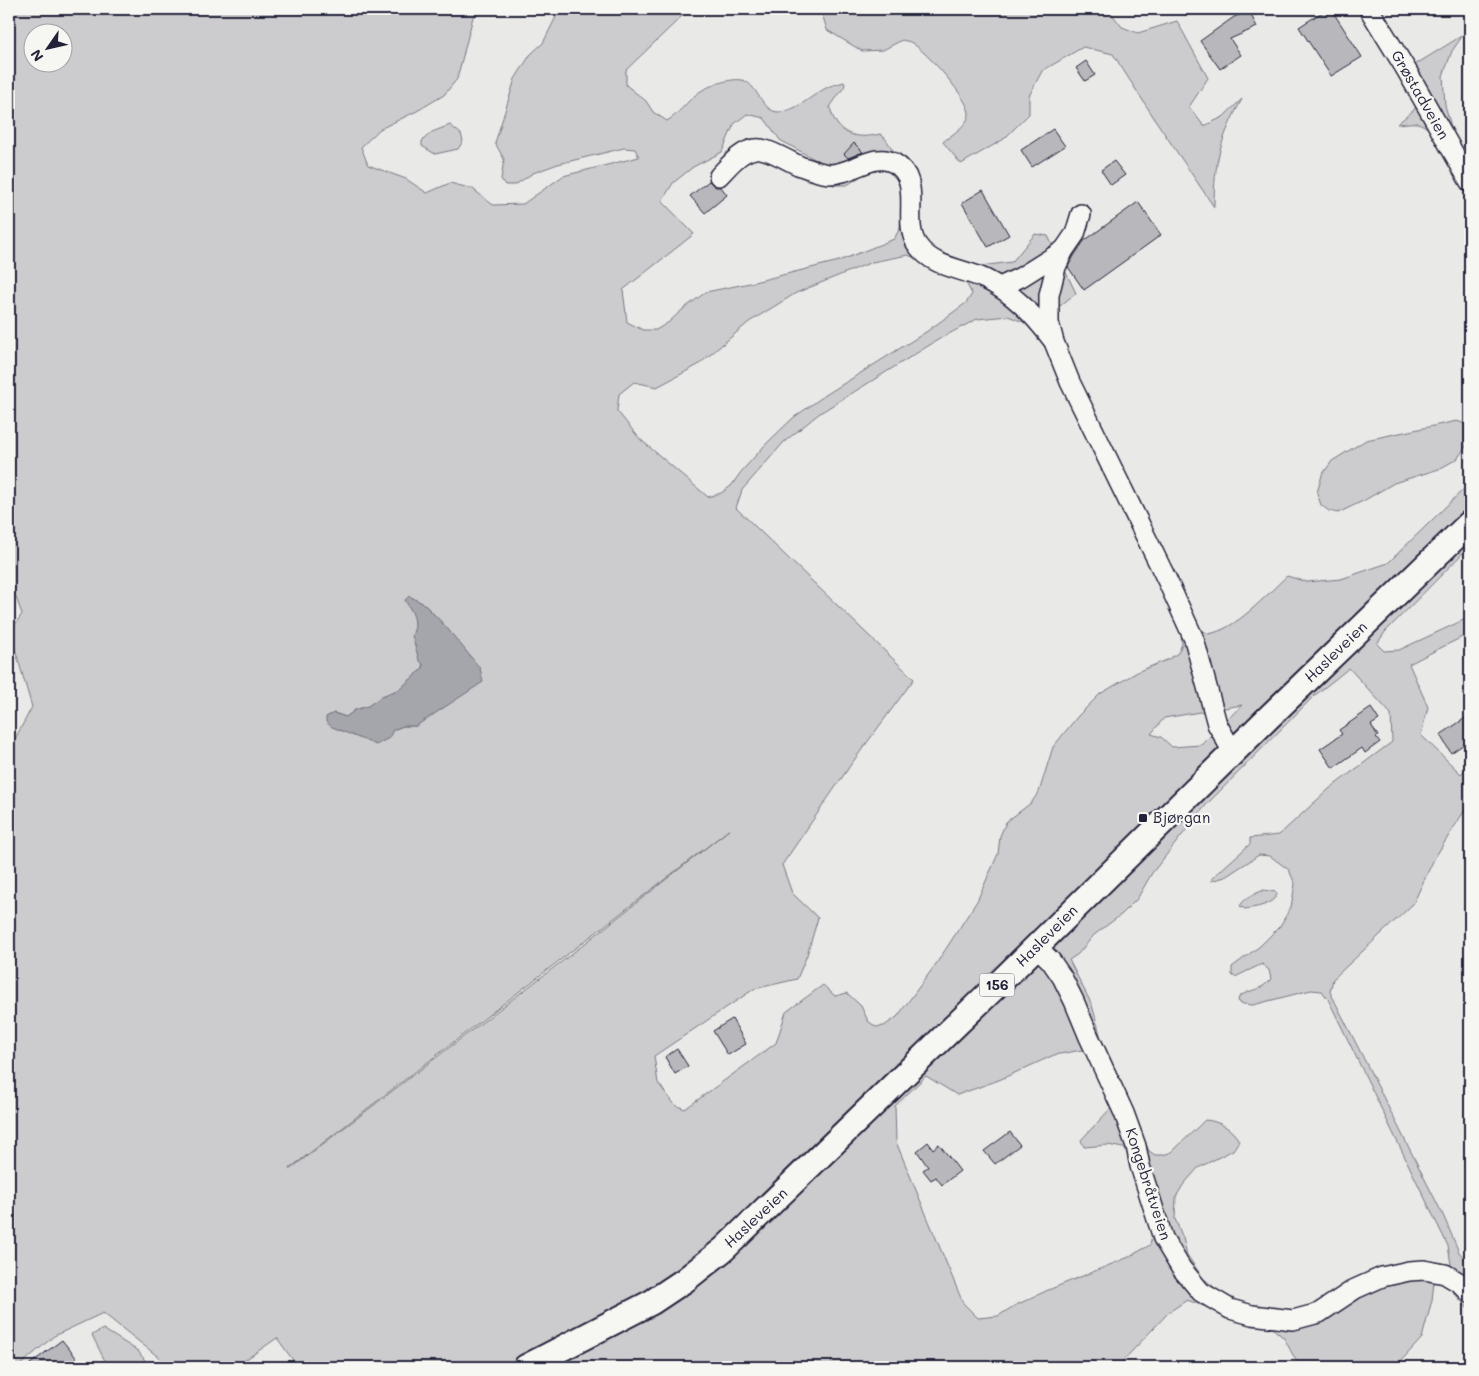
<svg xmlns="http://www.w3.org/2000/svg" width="1479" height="1376" font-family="Mali,sans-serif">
	<rect width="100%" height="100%" fill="#e9e9e7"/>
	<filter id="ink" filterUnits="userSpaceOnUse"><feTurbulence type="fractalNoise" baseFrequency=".02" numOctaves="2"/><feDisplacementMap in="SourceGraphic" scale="10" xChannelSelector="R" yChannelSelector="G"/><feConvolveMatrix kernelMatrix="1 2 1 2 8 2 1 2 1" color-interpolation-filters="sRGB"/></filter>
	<g filter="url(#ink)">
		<g fill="#ccccce" stroke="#777784" fill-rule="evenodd">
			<path d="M9,9H479L473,17L457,79L444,95L417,111L380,129L361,147L368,165L406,179L427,193L450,183L473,189L493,205L523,204L563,176L639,157L635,149L624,148L558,164L533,173L515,185H505L501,179L504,159L495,143L515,79L530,55L543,43L560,9H686L681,17L626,70V85L646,101L653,112L667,121C680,113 686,102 698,93C707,86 734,76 745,81C758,87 762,111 778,112C795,112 811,96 826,88C831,85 838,84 844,82L845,84L844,87L830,107C836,135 856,140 880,134L885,138L897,156L919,238L927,249L972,267L1012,262L1035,234L1048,236L1076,293L1055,310L1063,347L1189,612L1201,629L1208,634C1236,630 1266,595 1287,576L1307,582L1341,579L1388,563L1470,483V546L1385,632L1377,644L1384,651L1399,650L1470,617V633L1409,664L1428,707L1421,735L1461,774L1470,764V802L1434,859L1413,904L1333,979L1330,992L1443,1215L1459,1252L1470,1265V1311L1445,1283L1434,1282L1432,1300L1422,1338L1400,1362L1384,1367H1302L1293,1355L1284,1338L1272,1328L1238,1321L1212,1309L1187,1300L1169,1312L1117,1367H298L277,1338L235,1367H171L103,1313L54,1336L18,1367H9V750L32,707L10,632L22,614L9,578ZM32,32H62V62H32ZM747,114L764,118L780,140L816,160L806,181L815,180L834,185H847L866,173L880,170L890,172L898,180L902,192L900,228L894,239L839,261L750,283L706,292L682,310L669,322L656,330H643L627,322L623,290L694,234L662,201L673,183L693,167L722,152L734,124ZM908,255L964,279L972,294L966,303L926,332L824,396L793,418L766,444L741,472L731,486L721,493L708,497L640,439L617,411L619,394L634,382L657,387L698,365L749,322L796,293L872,262ZM1008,316L1036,327L1062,379L1114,490L1122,512L1180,628L1182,644L1178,653L1167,660L1139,671L1100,694L1078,716L1053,747L1039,792L1031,803L1006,822L1000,836L998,854L977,901L936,964L897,1017L884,1026L876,1027L868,1021L861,1006L847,993L835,996L823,985L786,1012L776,1043L685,1109L675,1105L658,1083L654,1056L754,989L797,979L807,955L818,918L792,893L782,865L852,763L914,679L736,508L742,490L784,442L820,413L941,338L977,319ZM409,596L424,604L447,628L416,726H403L393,730L326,717L334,713L346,717L355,710L368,706L382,696L400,689L423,668L414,615L405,600ZM1349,668L1391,714L1392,742L1329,789L1279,835L1250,838V844L1212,878L1211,881L1225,877L1259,855L1270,856L1289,870L1295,884L1291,907L1280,926L1260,946L1232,967V975L1235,977L1262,964L1269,970L1271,979C1260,992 1251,988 1239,997L1238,1001L1243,1004L1253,1005L1311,990L1322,991L1328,999L1448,1246L1451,1264L1448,1267L1300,1310L1263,1312L1228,1299L1203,1278L1187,1255L1183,1238L1175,1219L1176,1197L1183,1185L1198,1168L1233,1150L1239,1141C1233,1129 1219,1121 1205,1120L1172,1152L1163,1155H1155L1149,1151L1143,1138L1127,1095L1101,1038L1092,1005L1069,960L1078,954L1094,935L1122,914L1137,899L1152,873L1206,805L1314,696ZM1242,705L1201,745L1172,747L1161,737L1151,734L1164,718ZM730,829L569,956L289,1170V1169ZM1082,1050L1089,1057L1112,1107L1081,1140L1084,1147L1108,1145L1128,1149L1153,1230L1150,1245L1129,1257L1046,1291L1014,1306L998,1316L978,1318L963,1303L896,1142L895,1106L926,1076L957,1095L999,1080L1054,1055Z"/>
			<path d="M822,9H1108L1122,27L1138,33L1177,21L1208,78L1189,107L1204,126L1223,117L1242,99C1220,140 1214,161 1214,207L1158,124L1113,54L1083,47L1042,71L1029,96V114L1004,139L961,164L943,142C951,135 967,126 969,115C971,100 925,51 912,43C909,41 905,41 902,40L883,50L862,51L827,30L821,10Z"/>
			<path d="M1463,35L1452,51L1443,76L1445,105L1455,141L1470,168V203C1464,185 1437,125 1417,123C1411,122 1403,124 1397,124L1414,110L1423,92L1413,66Z"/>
			<polygon points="450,125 461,134 463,141 458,149 435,154 422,146 422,141 432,132"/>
			<polygon points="1457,421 1465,424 1470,430 1470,436 1467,445 1457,459 1439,469 1394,483 1365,500 1338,513 1329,511 1321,505 1317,493 1322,475 1332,461 1366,440"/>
			<path d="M1264,890L1276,892L1277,895C1270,906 1257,907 1245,909L1240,906C1245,897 1255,894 1264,890Z"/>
			<polygon points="103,1329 138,1351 150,1367 112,1367 104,1359 92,1335"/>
		</g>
		<path fill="#a5a5ac" stroke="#71717f" d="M409,596L424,604L447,628L480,668L483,682L416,726H403L393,730L389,738L376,745L332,727L326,722V717L334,713L346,717L355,710L368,706L382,696L400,689L423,668V664L419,660L412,635C419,621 412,612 405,600Z"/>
		<g fill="#b8b8bc" stroke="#22223b">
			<polygon points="1327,9 1331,9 1362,57 1331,76 1299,27"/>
			<polygon points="1249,11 1257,27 1230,39 1241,55 1220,69 1200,41 1234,17"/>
			<polygon points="1086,61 1095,75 1085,81 1076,68"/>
			<polygon points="1053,129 1065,146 1032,167 1021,150"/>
			<polygon points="854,143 863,152 848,158 844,154"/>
			<polygon points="1114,161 1125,175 1111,185 1101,170"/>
			<polygon points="709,181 712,184 716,187 721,187 727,195 705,213 690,196"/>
			<polygon points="983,190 1009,235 988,247 962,203"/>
			<polygon points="1138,202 1161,235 1084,290 1068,267 1074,256 1084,241"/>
			<polygon points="1371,708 1379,720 1371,725 1378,736 1376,737 1380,742 1365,753 1362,748 1333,768 1320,749 1342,734 1339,730"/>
			<polygon points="1470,715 1470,740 1451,753 1440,735"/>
			<polygon points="732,1019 746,1044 728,1055 713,1031"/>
			<polygon points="677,1049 688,1066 675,1074 665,1057"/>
			<polygon points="1010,1132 1020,1145 995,1164 984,1151"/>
			<polygon points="928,1142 933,1149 939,1144 960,1171 942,1185 936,1177 931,1180 923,1170 928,1167 917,1151"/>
			<polygon points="62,1340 78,1360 68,1367 26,1367"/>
		</g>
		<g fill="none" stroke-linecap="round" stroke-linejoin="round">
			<g stroke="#22223b" stroke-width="22">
				<g id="minor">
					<polyline points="1369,9 1407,71 1470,182"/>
					<path d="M719,176C729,166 740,151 755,149C767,147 788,161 800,166C810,169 819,173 829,174C851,175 874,151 894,163C925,180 900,222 918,246C934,268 962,268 985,279C1013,293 1033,314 1052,339"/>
					<polyline points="1081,214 1075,234 1064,250 1056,267 1049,295 1049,323 1054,342 1070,382 1167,580 1194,639 1217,724 1230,747 1234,751"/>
					<polyline points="1000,287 1021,277 1064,250"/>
					<polyline points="1036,946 1051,961 1062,977 1074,1001 1089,1037 1124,1113 1136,1146 1140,1166 1163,1238 1181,1268 1201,1292 1230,1309 1252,1315 1293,1320 1319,1313 1355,1289 1382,1277 1409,1271 1424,1270 1445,1274 1460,1283 1470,1293"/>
				</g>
			</g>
			<g stroke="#22223b" stroke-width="28">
				<polyline id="major" points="526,1367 652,1302 685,1280 724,1249 990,992 1269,717 1470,523"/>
			</g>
			<use href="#minor" stroke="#f6f6f2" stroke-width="19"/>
			<use href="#major" stroke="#f6f6f2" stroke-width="24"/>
		</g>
	</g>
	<rect fill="#22223b" stroke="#f6f6f2" stroke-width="2" x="1138" y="813" width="10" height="10" rx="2.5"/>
	<g text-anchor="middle" stroke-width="4.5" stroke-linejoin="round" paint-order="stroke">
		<rect fill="#f6f6f2" stroke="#626272" stroke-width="1" x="979.5" y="973.5" width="35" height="23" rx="4"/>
		<g font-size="14" font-weight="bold" fill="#22223b">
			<text x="997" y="990">156</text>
		</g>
		<g font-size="15" fill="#22223b" stroke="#f6f6f2">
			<text transform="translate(1420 95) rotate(60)" y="5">Grøstadveien</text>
			<text transform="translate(1336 652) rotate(-44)" y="5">Hasleveien</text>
			<text transform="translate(1047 936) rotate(-45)" y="5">Hasleveien</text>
			<text transform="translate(1148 1184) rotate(72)" y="5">Kongebråtveien</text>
			<text transform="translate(756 1218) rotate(-43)" y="5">Hasleveien</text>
		</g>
		<g font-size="15" fill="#22223b" stroke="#f6f6f2" text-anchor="start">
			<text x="1153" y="823">Bjørgan</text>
		</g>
	</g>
	<rect width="1479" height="1376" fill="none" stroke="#f6f6f2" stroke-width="30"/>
	<rect x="15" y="15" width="1449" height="1346" fill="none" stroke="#22223b" stroke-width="2" filter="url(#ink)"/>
	<g transform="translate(48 48) rotate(236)"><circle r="24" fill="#f6f6f2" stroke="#a1a1a9"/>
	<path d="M0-4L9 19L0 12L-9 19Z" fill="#22223b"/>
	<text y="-8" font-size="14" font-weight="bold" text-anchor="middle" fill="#22223b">N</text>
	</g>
</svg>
